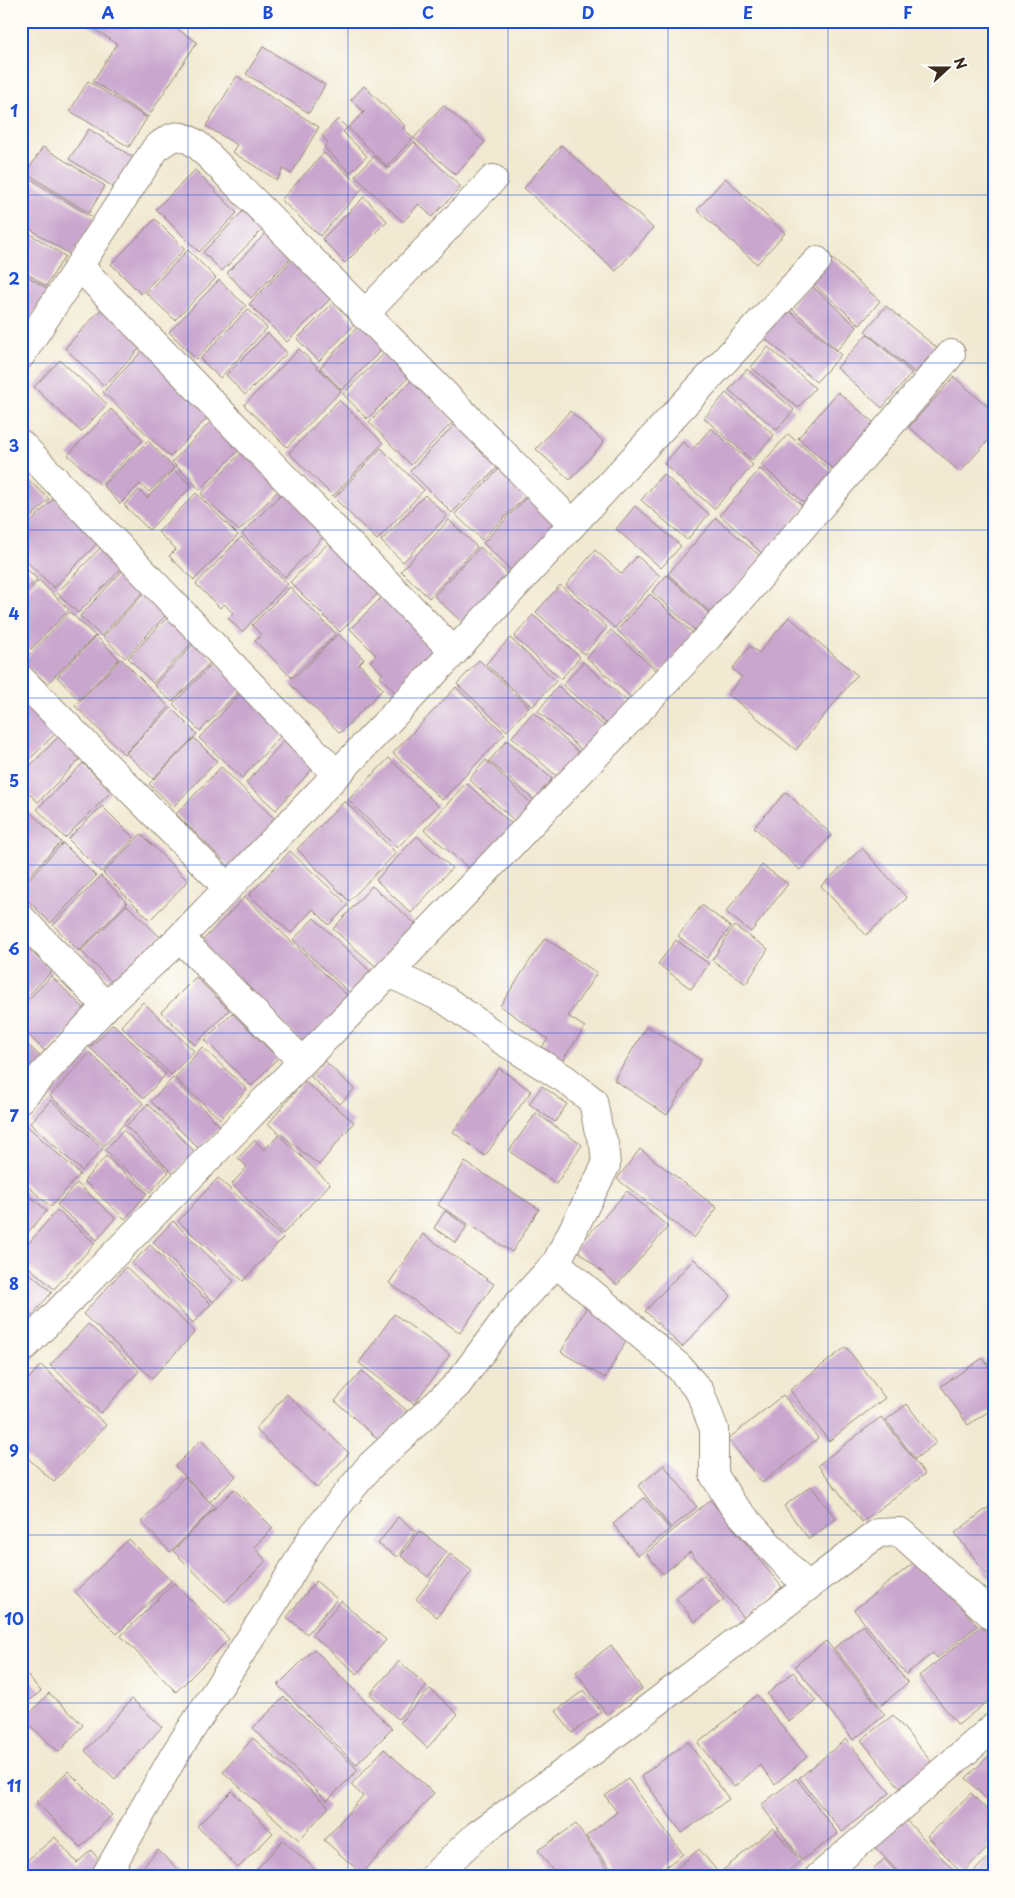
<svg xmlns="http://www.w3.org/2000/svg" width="1015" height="1898" font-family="'Playpen Sans',sans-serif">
	<rect width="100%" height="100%" fill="#fdfcf7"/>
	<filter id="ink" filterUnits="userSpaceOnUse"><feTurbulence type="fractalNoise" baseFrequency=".02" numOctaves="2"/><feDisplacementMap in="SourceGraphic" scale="10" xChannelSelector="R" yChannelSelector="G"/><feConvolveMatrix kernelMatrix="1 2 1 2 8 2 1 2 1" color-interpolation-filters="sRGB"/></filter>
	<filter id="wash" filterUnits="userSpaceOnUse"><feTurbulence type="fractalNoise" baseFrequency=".0096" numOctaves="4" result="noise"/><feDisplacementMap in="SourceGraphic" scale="20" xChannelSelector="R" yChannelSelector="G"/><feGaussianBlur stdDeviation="1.12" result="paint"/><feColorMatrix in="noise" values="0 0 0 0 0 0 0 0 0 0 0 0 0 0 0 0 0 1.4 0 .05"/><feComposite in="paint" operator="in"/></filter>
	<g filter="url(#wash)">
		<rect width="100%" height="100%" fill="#f1e9d1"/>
		<g id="blocks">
			<g fill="#c9a6ce">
				<polygon points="88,21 165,21 197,42 148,117 93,81 117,44 87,24"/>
				<polygon points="263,47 325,85 309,113 246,74"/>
				<polygon points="237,76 319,127 291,174 283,169 277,180 232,152 237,145 206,126"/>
				<polygon points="88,81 147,118 129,147 70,111"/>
				<polygon points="364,86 405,126 403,128 413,138 387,166 348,128 364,112 351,100"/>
				<polygon points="443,105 485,142 456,175 414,138"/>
				<polygon points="338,119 347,128 343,132 367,156 350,173 324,147 328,143 322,136"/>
				<polygon points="89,129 137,160 118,190 69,159"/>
				<polygon points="414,142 461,187 432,217 419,204 403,222 355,176 374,156 388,169"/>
				<polygon points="561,145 653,228 616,271 524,188"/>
				<polygon points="43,147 105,186 89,213 26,173"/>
				<polygon points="324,153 363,188 320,236 281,200"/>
				<polygon points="195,170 237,213 199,252 156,209"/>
				<polygon points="21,173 95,219 72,256 21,223"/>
				<polygon points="725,178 785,233 757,264 697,210"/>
				<polygon points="364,197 387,221 345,263 322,239"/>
				<polygon points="245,209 264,228 222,271 203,252"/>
				<polygon points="155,219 185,249 141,294 111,264"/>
				<polygon points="21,228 65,256 46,286 21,269"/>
				<polygon points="266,233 291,258 251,298 227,273"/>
				<polygon points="188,250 216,278 175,320 146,293"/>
				<polygon points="828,255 880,301 860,325 808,279"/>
				<polygon points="296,256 335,294 287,342 249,304"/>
				<polygon points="21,272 49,290 26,324 21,320"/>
				<polygon points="219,280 246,306 196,359 169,332"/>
				<polygon points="810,284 857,327 837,350 790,307"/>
				<polygon points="334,302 355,324 319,361 297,339"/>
				<polygon points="104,306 144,344 104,386 65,348"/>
				<polygon points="886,306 937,348 915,373 865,331"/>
				<polygon points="785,307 841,355 816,382 760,334"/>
				<polygon points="248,309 267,328 220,378 200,359"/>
				<polygon points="361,323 385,346 342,390 320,368"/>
				<polygon points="268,333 287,353 245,395 226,375"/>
				<polygon points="867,334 912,373 882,408 837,368"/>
				<polygon points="146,347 213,412 170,457 103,392"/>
				<polygon points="768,347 815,388 798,408 751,367"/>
				<polygon points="299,349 341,391 287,447 244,405"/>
				<polygon points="389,349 412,374 367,419 343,394"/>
				<polygon points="60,360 107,404 81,432 34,387"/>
				<polygon points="747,369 794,410 777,430 729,390"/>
				<polygon points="954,377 994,412 994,434 960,472 909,427"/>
				<polygon points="413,379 454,421 411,465 369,422"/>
				<polygon points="838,392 881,429 841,476 798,438"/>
				<polygon points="726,393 774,435 752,460 704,418"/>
				<polygon points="339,400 383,443 333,496 289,453"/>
				<polygon points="111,409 143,440 101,485 68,455"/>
				<polygon points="570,411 604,442 570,480 536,449"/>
				<polygon points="216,416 245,444 200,490 172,462"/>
				<polygon points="457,422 500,465 452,513 410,471"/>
				<polygon points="711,428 753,465 714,509 664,464 683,442 692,450"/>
				<polygon points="788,434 836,476 809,507 761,465"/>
				<polygon points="148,441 174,468 149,492 140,484 120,504 103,485"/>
				<polygon points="247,447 285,484 239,531 201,494"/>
				<polygon points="381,448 424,490 377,540 334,498"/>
				<polygon points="499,469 526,496 482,540 455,514"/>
				<polygon points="760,469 805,508 764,555 720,515"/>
				<polygon points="174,470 192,486 149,530 124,505 139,490 147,498"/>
				<polygon points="21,473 49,499 21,528"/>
				<polygon points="663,474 709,514 687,540 641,500"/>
				<polygon points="285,490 328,532 285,577 242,534"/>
				<polygon points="196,493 238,535 194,580 169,556 176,549 158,532"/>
				<polygon points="425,495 447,516 403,562 381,541"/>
				<polygon points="528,496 560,529 516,575 483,543"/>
				<polygon points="55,497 99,541 54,588 21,556 21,532"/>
				<polygon points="635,506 681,546 661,568 616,529"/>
				<polygon points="716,518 762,558 713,615 668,574"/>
				<polygon points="449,520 477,547 429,598 401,571"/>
				<polygon points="241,537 288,584 242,632 228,618 233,613 224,604 220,608 196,584"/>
				<polygon points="333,538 383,588 340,632 290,582"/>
				<polygon points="102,546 123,567 78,613 57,593"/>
				<polygon points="480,547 512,578 466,626 434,596"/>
				<polygon points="994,548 994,563 987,556"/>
				<polygon points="595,550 622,574 637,556 660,576 615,628 566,585"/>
				<polygon points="21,563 37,579 21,596"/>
				<polygon points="125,568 146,589 101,636 80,616"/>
				<polygon points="667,575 712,616 698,633 652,592"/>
				<polygon points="39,580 69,610 31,649 21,640 21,598"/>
				<polygon points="560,585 607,627 584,654 536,612"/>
				<polygon points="290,587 336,634 292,678 255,641 261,635 252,625"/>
				<polygon points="147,590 169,612 125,658 103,637"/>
				<polygon points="387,592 443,647 397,694 380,677 383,674 370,661 376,655 350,629"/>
				<polygon points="650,594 695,635 661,672 617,630"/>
				<polygon points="70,612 95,636 47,684 23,661"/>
				<polygon points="533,615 580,657 561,679 514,637"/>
				<polygon points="169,616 194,641 153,683 128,658"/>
				<polygon points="789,617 857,675 796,750 728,694 742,677 732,669 750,646 759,653"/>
				<polygon points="611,630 657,671 633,699 587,658"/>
				<polygon points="338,634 364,659 359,664 383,689 340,733 290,684"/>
				<polygon points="96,636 119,659 79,700 57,677"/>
				<polygon points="510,638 556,681 532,707 486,664"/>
				<polygon points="196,642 213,660 172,702 154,685"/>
				<polygon points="121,659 169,707 124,754 75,706"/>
				<polygon points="479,660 529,707 507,731 457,684"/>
				<polygon points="215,661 242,688 200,731 173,704"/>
				<polygon points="583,662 629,703 609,726 563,685"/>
				<polygon points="558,686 604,726 583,751 538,711"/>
				<polygon points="456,687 505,734 442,800 393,753"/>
				<polygon points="245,688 288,728 242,778 199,738"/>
				<polygon points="31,703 58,731 21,768 21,713"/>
				<polygon points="171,708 197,734 153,779 126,753"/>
				<polygon points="533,712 581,754 560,779 512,737"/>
				<polygon points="62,733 84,755 38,802 21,786 21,775"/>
				<polygon points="290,734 319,761 276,810 246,783"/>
				<polygon points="194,738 217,761 173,807 149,784"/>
				<polygon points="507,740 552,779 534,800 489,761"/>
				<polygon points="389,758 438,806 397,848 348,800"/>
				<polygon points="486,760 534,806 518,824 469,779"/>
				<polygon points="83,763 111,792 65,838 37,809"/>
				<polygon points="221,767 276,820 231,868 176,814"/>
				<polygon points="466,783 513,825 473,872 424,830"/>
				<polygon points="786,792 832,835 800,870 754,827"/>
				<polygon points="345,801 396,853 349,901 297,849"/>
				<polygon points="21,802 27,808 21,814"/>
				<polygon points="102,806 134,838 101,872 68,839"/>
				<polygon points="30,812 61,842 21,884 21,821"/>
				<polygon points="141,834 188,881 150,920 103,873"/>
				<polygon points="417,836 452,868 411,913 376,880"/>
				<polygon points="63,843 96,876 51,923 21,894 21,887"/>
				<polygon points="862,848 907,898 866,935 821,886"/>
				<polygon points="290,851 348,905 329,925 313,909 291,933 249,895"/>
				<polygon points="762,865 788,884 751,932 726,912"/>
				<polygon points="101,876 127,903 79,951 53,925"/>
				<polygon points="372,886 419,927 381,971 333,929"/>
				<polygon points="245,897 351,999 306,1046 200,943"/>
				<polygon points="127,905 160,937 114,984 81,951"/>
				<polygon points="702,905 731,927 707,958 678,936"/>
				<polygon points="314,918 373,974 353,996 293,940"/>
				<polygon points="734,926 768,949 746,984 712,960"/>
				<polygon points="545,938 597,973 568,1016 585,1027 562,1061 542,1047 548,1039 500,1006"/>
				<polygon points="676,940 709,964 691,989 658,964"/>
				<polygon points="21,942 52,971 21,1003"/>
				<polygon points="51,976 87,1011 47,1053 21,1028 21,1007"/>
				<polygon points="196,977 229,1010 195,1045 161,1012"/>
				<polygon points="143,1002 194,1051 171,1075 121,1026"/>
				<polygon points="232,1013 278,1058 251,1086 205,1040"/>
				<polygon points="113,1024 166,1074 144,1098 90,1048"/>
				<polygon points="647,1026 701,1060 667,1115 614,1080"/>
				<polygon points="21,1038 45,1061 21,1085"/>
				<polygon points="202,1047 247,1089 220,1119 175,1078"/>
				<polygon points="90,1053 143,1103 104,1146 50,1096"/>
				<polygon points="325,1061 354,1089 340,1104 311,1077"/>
				<polygon points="499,1068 531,1091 485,1156 453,1132"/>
				<polygon points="173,1078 221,1127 199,1149 151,1101"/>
				<polygon points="304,1081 354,1122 319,1165 268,1124"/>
				<polygon points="542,1086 567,1104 555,1122 529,1104"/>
				<polygon points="51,1100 103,1149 82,1171 30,1123"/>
				<polygon points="148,1104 195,1152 173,1174 126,1126"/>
				<polygon points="536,1113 582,1145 556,1184 509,1151"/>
				<polygon points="25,1124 80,1174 51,1207 21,1180 21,1129"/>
				<polygon points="123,1130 169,1172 150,1192 105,1150"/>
				<polygon points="279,1135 330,1184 283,1234 232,1184 247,1167 238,1158 255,1140 264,1150"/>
				<polygon points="640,1149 717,1208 694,1238 617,1179"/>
				<polygon points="106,1156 147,1193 125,1219 84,1181"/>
				<polygon points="465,1162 539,1209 512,1252 438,1205"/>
				<polygon points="218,1178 283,1238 243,1281 178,1221"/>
				<polygon points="77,1183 115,1218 97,1240 57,1205"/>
				<polygon points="21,1188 47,1211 21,1240"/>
				<polygon points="627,1191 668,1227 617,1285 576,1249"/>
				<polygon points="57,1210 95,1243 54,1289 21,1260 21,1252"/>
				<polygon points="445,1211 467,1226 456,1243 434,1228"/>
				<polygon points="173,1221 234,1281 213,1302 153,1242"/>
				<polygon points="423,1234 494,1284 460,1333 389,1283"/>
				<polygon points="150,1245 211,1304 193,1323 132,1263"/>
				<polygon points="694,1259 731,1296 682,1347 645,1311"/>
				<polygon points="21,1266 52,1292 28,1320 21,1313"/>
				<polygon points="126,1267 195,1332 152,1378 83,1314"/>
				<polygon points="588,1305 632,1331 605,1378 561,1352"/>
				<polygon points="394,1314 450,1355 414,1404 359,1363"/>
				<polygon points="88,1324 139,1371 101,1413 50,1365"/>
				<polygon points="846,1347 885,1398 829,1441 790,1390"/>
				<polygon points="983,1358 994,1375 994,1408 968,1425 941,1386"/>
				<polygon points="41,1365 106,1425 54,1482 21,1452 21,1387"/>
				<polygon points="362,1371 407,1411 380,1441 335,1401"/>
				<polygon points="287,1394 349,1453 317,1488 255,1429"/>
				<polygon points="783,1395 818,1438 762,1483 728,1439"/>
				<polygon points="907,1404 936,1443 915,1459 886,1420"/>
				<polygon points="881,1417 925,1474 862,1522 818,1465"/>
				<polygon points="201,1440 236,1476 210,1502 175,1466"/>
				<polygon points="664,1465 697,1507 671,1528 638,1486"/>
				<polygon points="184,1477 215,1507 170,1552 141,1522"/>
				<polygon points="811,1486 836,1519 809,1539 784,1506"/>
				<polygon points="234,1489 273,1528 254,1547 266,1561 225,1602 173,1551"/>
				<polygon points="644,1498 670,1529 638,1556 613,1524"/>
				<polygon points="710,1500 782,1587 745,1619 690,1552 663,1574 646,1553"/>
				<polygon points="994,1503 994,1584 955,1533"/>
				<polygon points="398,1517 416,1531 397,1557 378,1544"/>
				<polygon points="419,1531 447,1552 428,1577 401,1556"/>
				<polygon points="129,1539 171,1581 117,1634 75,1592"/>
				<polygon points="450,1554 472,1571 437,1617 416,1599"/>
				<polygon points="922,1556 977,1626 937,1658 933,1653 906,1674 854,1610"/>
				<polygon points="704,1575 724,1599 695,1622 676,1598"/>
				<polygon points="316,1581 337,1599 307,1634 287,1617"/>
				<polygon points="174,1583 229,1639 176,1692 121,1636"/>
				<polygon points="341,1601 386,1640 357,1674 312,1635"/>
				<polygon points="863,1625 908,1683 880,1706 834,1648"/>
				<polygon points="981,1626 994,1642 994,1696 958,1725 919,1676"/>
				<polygon points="826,1641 885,1715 853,1740 795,1666"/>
				<polygon points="611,1645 642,1689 607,1715 576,1672"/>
				<polygon points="314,1649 392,1729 356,1765 278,1685"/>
				<polygon points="399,1661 427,1686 398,1719 370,1694"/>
				<polygon points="793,1672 816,1701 789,1722 767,1694"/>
				<polygon points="27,1675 41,1691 29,1701 21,1691 21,1679"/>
				<polygon points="430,1689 458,1714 427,1748 400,1722"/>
				<polygon points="584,1690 601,1712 572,1733 556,1711"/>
				<polygon points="49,1693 83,1725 59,1752 24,1720"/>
				<polygon points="757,1695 807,1757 775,1784 760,1765 734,1787 698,1743"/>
				<polygon points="284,1697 358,1770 327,1801 253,1728"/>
				<polygon points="132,1699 162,1727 115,1779 85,1751"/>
				<polygon points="893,1715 932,1763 900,1788 861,1740"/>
				<polygon points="253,1738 329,1807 299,1840 223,1772"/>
				<polygon points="846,1739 890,1793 842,1832 799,1778"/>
				<polygon points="688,1742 729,1799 682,1833 641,1776"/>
				<polygon points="384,1749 434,1793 362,1874 324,1840 363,1796 351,1785"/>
				<polygon points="994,1751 994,1807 966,1778"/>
				<polygon points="68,1771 112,1815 81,1847 36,1802"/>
				<polygon points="796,1778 838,1834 802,1860 761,1805"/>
				<polygon points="628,1779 683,1854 652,1877 616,1877 586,1836 617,1812 605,1796"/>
				<polygon points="232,1791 273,1833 238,1868 197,1826"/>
				<polygon points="971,1793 994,1817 994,1842 962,1873 927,1836"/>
				<polygon points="905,1819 960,1877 903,1877 875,1847"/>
				<polygon points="576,1824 609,1872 602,1877 557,1877 538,1850"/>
				<polygon points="773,1828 801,1861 782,1877 727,1877 722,1871"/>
				<polygon points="55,1837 77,1863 91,1850 108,1871 101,1877 36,1877 24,1863"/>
				<polygon points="283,1840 323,1877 250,1877"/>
				<polygon points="699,1849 722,1877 667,1877"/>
				<polygon points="158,1850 186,1877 137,1877 135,1875"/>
				<polygon points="994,1852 994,1877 968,1877"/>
				<polygon points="884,1859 901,1877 866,1877"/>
			</g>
		</g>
	</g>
	<g filter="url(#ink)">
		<use href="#blocks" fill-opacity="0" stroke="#968a78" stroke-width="1"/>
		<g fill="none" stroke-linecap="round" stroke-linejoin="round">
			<g stroke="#968a78" stroke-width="30">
				<g id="minor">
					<polyline points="80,267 454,652"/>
					<polyline points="364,315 493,179"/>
					<path d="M21,355L156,148C174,134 180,132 199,146L573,524"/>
					<polyline points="21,444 336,774"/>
					<polyline points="21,679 227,887"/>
					<polyline points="21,918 106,1006"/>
					<polyline points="180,938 302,1061"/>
					<polyline points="21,1098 106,1006 180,938 454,652 817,261"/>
					<polyline points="556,1263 679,1367 700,1392 714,1429 714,1475 732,1504 807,1587"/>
					<polyline points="21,1350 389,973 709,636 951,354"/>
					<polyline points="105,1877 175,1754 274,1602 314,1534 370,1466 457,1385 511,1312 556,1263 606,1165 604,1144 598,1128 593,1101 565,1079 502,1040 444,999 389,973"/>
					<polyline points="433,1877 477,1835 577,1763 878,1533 900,1532 994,1617"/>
					<polyline points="819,1877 994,1727"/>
				</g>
			</g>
			<use href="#minor" stroke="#fff" stroke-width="28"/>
		</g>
	</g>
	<path fill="none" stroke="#1d4ed8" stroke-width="1" stroke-opacity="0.55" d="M188,21V1877M348,21V1877M508,21V1877M668,21V1877M828,21V1877M21,195H994M21,363H994M21,530H994M21,698H994M21,865H994M21,1033H994M21,1200H994M21,1368H994M21,1535H994M21,1703H994"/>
	<rect width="1015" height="1898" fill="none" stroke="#fdfcf7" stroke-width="55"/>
	<g transform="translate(948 68) rotate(69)" stroke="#fdfcf7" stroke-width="4" paint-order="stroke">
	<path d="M0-4L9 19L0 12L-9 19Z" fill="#3b2a1e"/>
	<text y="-8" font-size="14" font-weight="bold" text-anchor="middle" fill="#3b2a1e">N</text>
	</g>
	<rect x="28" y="28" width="960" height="1842" fill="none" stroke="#1d4ed8" stroke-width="2"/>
	<g font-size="16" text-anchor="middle" font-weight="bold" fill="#1d4ed8">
		<text x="108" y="19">A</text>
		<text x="268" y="19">B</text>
		<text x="428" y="19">C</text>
		<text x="588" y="19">D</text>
		<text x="748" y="19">E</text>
		<text x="908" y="19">F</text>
		<text x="14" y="117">1</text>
		<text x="14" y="285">2</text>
		<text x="14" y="452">3</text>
		<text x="14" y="620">4</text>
		<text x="14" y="787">5</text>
		<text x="14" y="955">6</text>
		<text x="14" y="1122">7</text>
		<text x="14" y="1290">8</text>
		<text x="14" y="1457">9</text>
		<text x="14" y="1625">10</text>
		<text x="14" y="1792">11</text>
	</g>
</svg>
